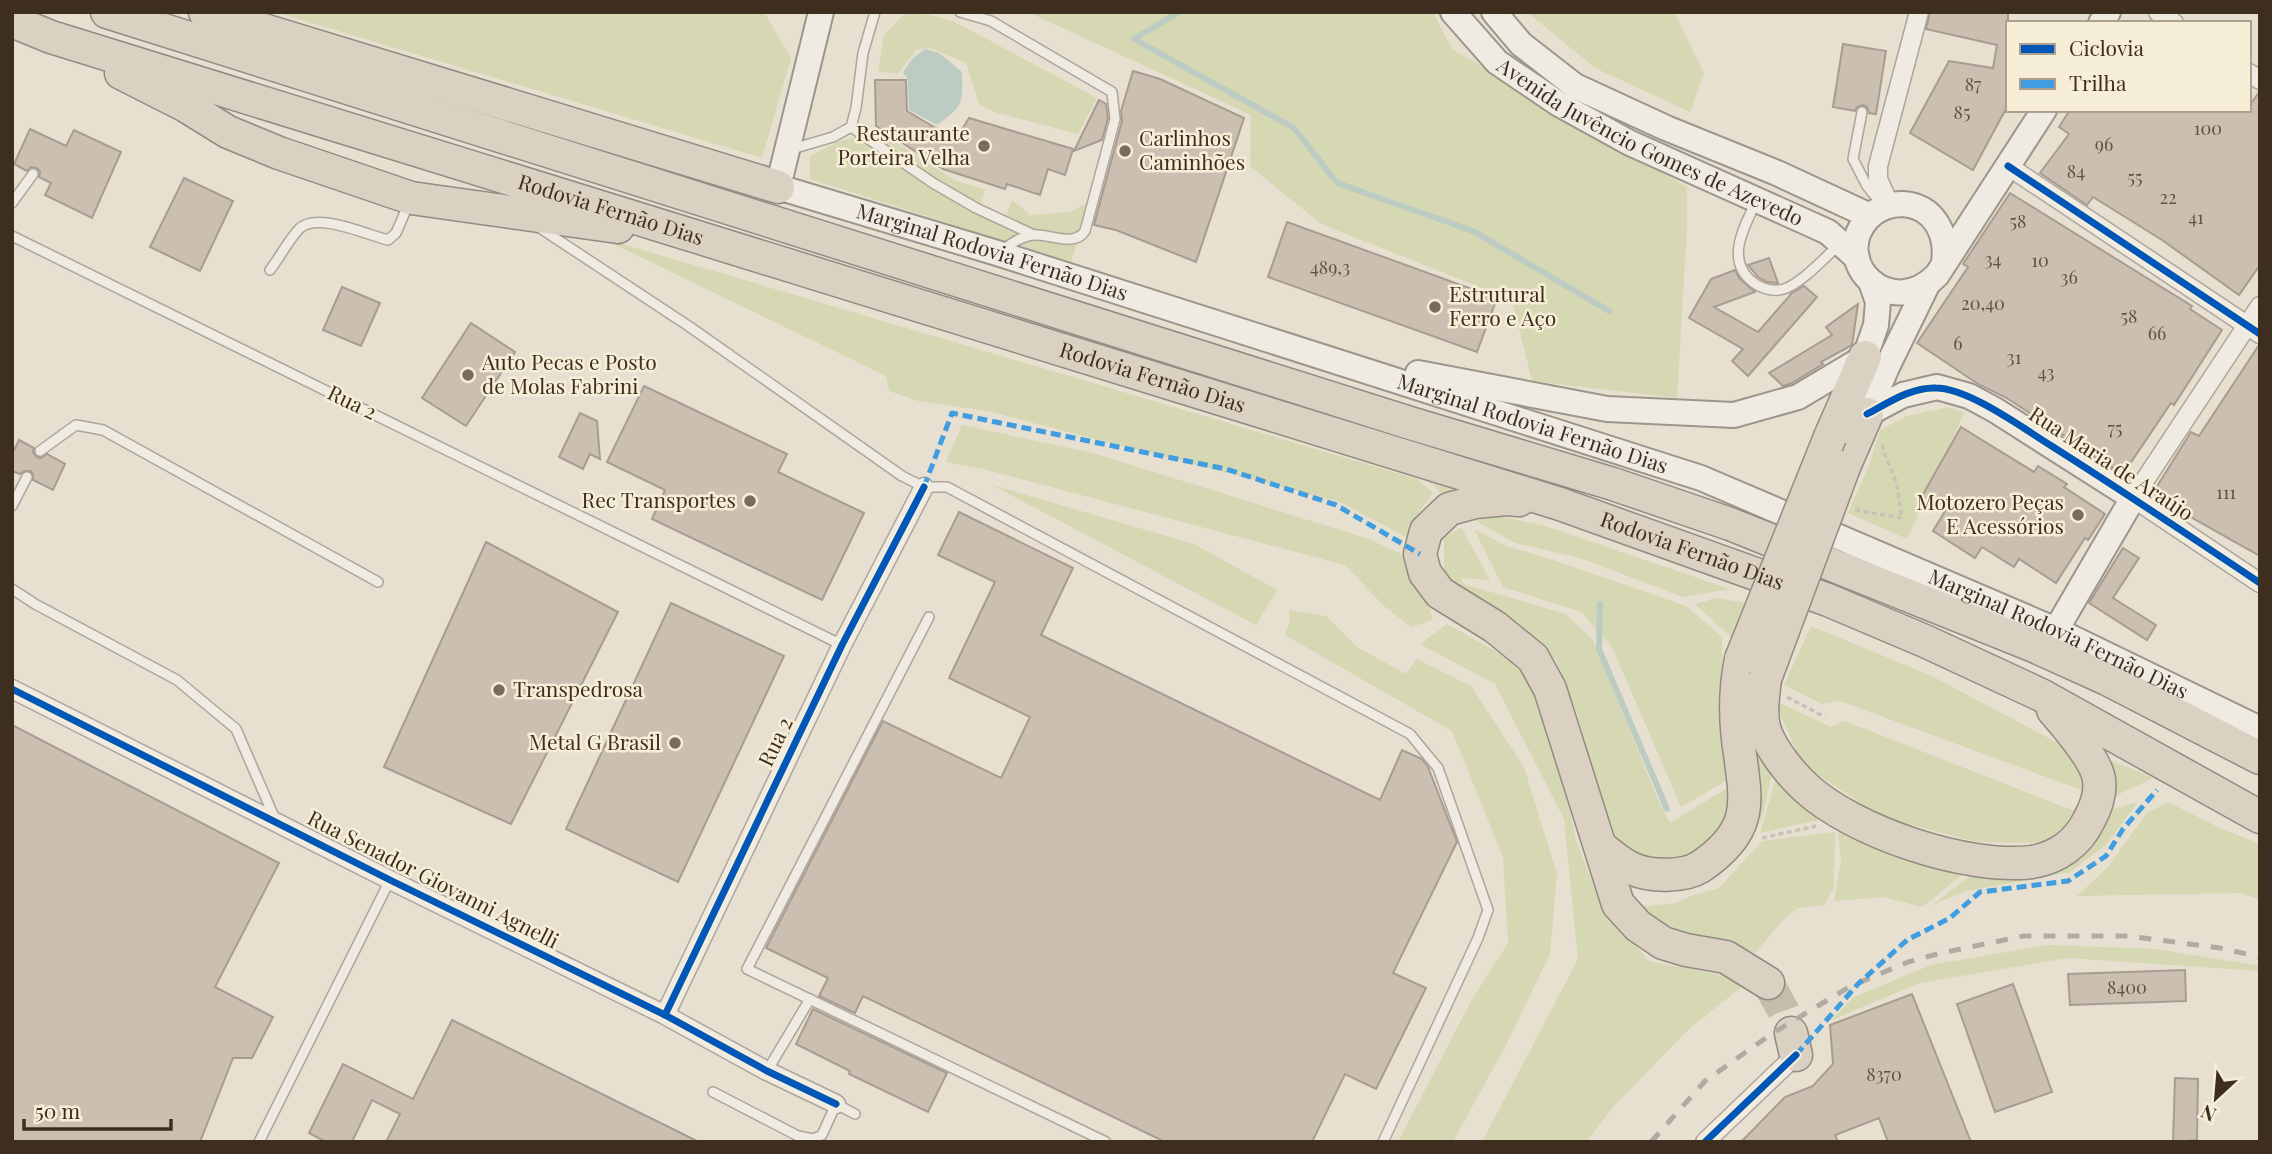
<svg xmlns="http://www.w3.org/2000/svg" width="2272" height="1154" font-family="'Playfair Display',serif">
	<rect width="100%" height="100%" fill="#e7e0d1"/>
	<g fill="#d6d7b3">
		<polygon points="275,12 764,12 791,58 762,158"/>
		<polygon points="906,12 918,12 953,21 1097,98 1078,134 994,112 979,104 966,63 930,48 916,50 898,74 878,71 884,35"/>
		<polygon points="1028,12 1433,12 1452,49 1687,187 1687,228 1677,398 1532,381 1512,300 1321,224 1250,166 1251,115"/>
		<polygon points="1527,12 1674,12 1704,73 1690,112 1595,68"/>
		<polygon points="879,131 956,181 985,189 980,208 1007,215 1012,200 1030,215 1071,212 1090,201 1071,262 810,179 810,156 840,141"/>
		<polygon points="599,237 1417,479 1433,493 1407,528 1413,532 1445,496 1428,481 1470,494 1414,541 1340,502 987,411 918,401 889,391 886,376"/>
		<polygon points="1948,407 1964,413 1907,539 1848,513 1869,465 1880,430 1907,416"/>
		<polygon points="962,425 1093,453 1369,539 1414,560 1433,620 1411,627 1384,606 1345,565 983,469 946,462"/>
		<polygon points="992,485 1194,544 1277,590 1256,625"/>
		<polygon points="1490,514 1545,526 1730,589 1683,597 1580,558 1515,543 1474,520"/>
		<polygon points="1461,527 1490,580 1461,578 1464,584 1566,614 1593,640 1658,800 1670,823 1727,788 1732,805 1722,836 1697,856 1652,861 1615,841 1596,784 1577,713 1556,660 1516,621 1464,595 1444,570 1444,538"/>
		<polygon points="1474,529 1506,546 1559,562 1686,606 1722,637 1726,781 1681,807 1612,647 1581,612 1503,587"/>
		<polygon points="1717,598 1745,603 1732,638 1695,604"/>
		<polygon points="1289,610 1326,616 1357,647 1406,674 1417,659 1471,686 1524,767 1557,874 1550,954 1506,1045 1453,1142 1398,1142 1471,1001 1508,943 1503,857 1452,731 1285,635 1290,620"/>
		<polygon points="1447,624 1524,667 1550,721 1576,840 1601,905 1649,961 1749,981 1690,1028 1614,1106 1586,1142 1482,1142 1578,959 1564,819 1495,684 1420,644"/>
		<polygon points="1811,626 1932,676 2056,742 2081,768 2084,791 1840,701 1822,704 1784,685"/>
		<polygon points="1774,700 1831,727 1845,721 2079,813 2044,843 1978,842 1883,818 1802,764"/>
		<polygon points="1746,737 1769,763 1771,777 1761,822"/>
		<polygon points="2108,759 2153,778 2111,798 2113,788"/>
		<polygon points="1777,775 1824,819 1760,833"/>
		<polygon points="2138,802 2106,845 2070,872 1967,891 1932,905 1973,874 2020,876 2073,862 2113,809"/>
		<polygon points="2168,802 2218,827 2260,844 2260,900 2241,893 2077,896 2107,868 2147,813"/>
		<polygon points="1838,831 1926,866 1962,875 1922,907 1883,897 1834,901 1841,860"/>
		<polygon points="1835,832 1834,888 1824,905 1797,908 1781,922 1756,952 1734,950 1660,931 1635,907 1676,903 1693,895 1719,888 1762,841"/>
		<polygon points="2047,945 2156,949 2260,966 2260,971 2068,958 1919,983 1830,1021 1854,997 1931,965"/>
	</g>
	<path fill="#bcccc2" d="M925,49L939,53L962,72C963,104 963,106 937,125L909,110L908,80L903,72L913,58Z"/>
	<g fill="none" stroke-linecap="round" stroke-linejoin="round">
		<g stroke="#bcccc2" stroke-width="6">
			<polyline points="1179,12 1134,39 1294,128 1337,183 1473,231 1609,311"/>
			<polyline points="1600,604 1599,649 1667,809"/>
		</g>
	</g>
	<g fill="#cbbfb2" stroke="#a89c90" stroke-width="2">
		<polygon points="1930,12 2008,12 2008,105 1973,170 1910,133 1949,61 1993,68 1997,45 1926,29"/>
		<polygon points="1843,44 1886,51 1876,114 1869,113 1867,107 1863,105 1857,107 1855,111 1833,107"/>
		<polygon points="1133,71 1160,79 1244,118 1196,262 1116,230 1094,225 1122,121 1121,111"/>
		<polygon points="875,80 906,80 907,111 956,140 969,118 1073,149 1065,175 1048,169 1040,195 1007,184 1005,189 943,169 876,126"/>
		<polygon points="2260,91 2260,265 2239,295 2162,240 2093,197 2087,205 2040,173 2069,134 2059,127 2070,110 2249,110 2249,106"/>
		<polygon points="1099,100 1106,104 1108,118 1102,140 1074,151"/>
		<polygon points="30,129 66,146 74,130 121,152 92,218 45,195 51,183 39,177 40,172 37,168 31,167 27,171 14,164"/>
		<polygon points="184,178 233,201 200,271 150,247"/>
		<polygon points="2010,193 2192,306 2190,309 2222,330 2174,405 2171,403 2123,474 2005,397 1978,384 1917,343 1968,267 1963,264"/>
		<polygon points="1287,222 1497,298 1477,352 1268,277"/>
		<polygon points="1769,258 1778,283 1777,283 1767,282 1758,277 1748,265"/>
		<polygon points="1735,270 1740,279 1755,292 1714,307 1758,332 1792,293 1804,286 1817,297 1748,376 1732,361 1743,349 1689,318 1711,279"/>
		<polygon points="342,287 380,303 361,346 323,330"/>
		<polygon points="1858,304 1852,345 1821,362 1823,364 1792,383 1783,386 1769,373 1832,335 1826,327"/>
		<polygon points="471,323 515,352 466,426 422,398"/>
		<polygon points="2259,345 2260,345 2260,556 2185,514 2183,518 2151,496 2191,432 2199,436"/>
		<polygon points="644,386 787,454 778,472 864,513 822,600 652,519 665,490 607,462"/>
		<polygon points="580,413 597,421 600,459 590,454 583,469 559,457"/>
		<polygon points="1961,427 2034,472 2038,466 2067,484 2064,487 2105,514 2088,540 2085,538 2056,583 2019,559 2014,567 1982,547 1975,558 1933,531 1945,511 1921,498"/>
		<polygon points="19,440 34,448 33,452 37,457 41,458 47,454 65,464 53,490 33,480 33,474 30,471 24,471 20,474 12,471 12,454"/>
		<polygon points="959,512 1073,568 1041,635 1380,800 1402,750 1422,759 1428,767 1457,842 1393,973 1426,988 1376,1089 1345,1074 1312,1142 1165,1142 863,996 855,1013 819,996 828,978 766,948 883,721 1001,778 1030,717 949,678 995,582 938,555"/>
		<polygon points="486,542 618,612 511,824 384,767"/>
		<polygon points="2123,548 2139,558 2113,598 2156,625 2147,640 2089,603"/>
		<polygon points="671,603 784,656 678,882 566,829"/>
		<polygon points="12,725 279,863 215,987 273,1017 252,1058 233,1058 200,1142 12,1142"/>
		<polygon points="2185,970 2186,1001 2070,1005 2068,974"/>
		<polygon points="2013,984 2052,1092 1995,1112 1957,1004"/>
		<polygon points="1912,994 1971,1142 1888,1142 1879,1118 1835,1135 1838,1142 1741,1142 1785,1097 1813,1086 1833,1064 1830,1025"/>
		<polygon points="813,1009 947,1073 928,1112 849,1074 850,1071 796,1044"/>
		<polygon points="452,1020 699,1142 386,1142 400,1114 372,1100 352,1142 326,1142 309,1133 343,1064 413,1099"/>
		<polygon points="2175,1078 2198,1079 2197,1140 2173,1142"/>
	</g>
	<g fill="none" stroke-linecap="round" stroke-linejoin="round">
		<polyline stroke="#c5bcae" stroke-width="32" stroke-dasharray="32 16" stroke-linecap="butt" points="1768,983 1783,1010 1791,1033"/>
		<g stroke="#ada599" stroke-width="12">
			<g id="lane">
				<path d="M960,12L991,21L1112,92L1115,119L1085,231C1074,248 1048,233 1032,235C1020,237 1011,244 1001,251"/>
				<polyline points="1862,112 1853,159 1867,186 1883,206"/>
				<polyline points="851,127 933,183 976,208 1034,235"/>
				<polyline points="792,149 833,137 851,127 856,108 863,53 875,12"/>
				<path d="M1757,200C1744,227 1724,261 1754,283C1763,289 1773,292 1784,289C1802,283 1825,257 1839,245"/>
				<polyline points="12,203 33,174"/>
				<polyline points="537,226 690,327 902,476 924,487 947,487 1410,734 1438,768 1488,910 1478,938 1383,1142"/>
				<polyline points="12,236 842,645"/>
				<path d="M270,270C280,257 288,241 299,229C316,211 367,235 388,240L396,233L409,203"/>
				<polyline points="40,451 76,425 103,430 378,582"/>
				<polyline points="12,506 27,477"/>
				<polyline points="12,589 35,604 177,680 236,729 275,819"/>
				<polyline points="929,617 747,969 1106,1142"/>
				<polyline points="767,1071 810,999"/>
				<polyline points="713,1092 798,1136 813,1139 822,1135 836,1104 855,1114"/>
				<polyline points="259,1142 390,880"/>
			</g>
		</g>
		<g stroke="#ada599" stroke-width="21">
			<g id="street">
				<polyline points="2158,12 2174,23"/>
				<polyline points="2249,73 2260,80"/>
				<polyline points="2008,166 2260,334"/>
				<polyline points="1890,206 1878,179 1878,166 1919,12"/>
				<polyline points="2260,306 2133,498 2260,583"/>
				<polyline points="12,689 390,880 665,1015 767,1071 836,1104"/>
				<polyline points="665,1015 842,645 924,487"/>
				<polyline points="1705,1142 1796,1055"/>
			</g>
		</g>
		<g stroke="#9c958a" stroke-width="28">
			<g id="secondary">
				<path id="s1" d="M821,12L778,187L997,253L1701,478L2056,630L2260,729"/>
				<path id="s2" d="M1453,12L1497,62L1559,104L1630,143L1828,232L1857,258"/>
				<polyline points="1494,12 1521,44 1575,86 1666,128 1777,173 1870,216"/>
				<polyline points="2101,23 2108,12"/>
				<path d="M1944,262C1948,234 1934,206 1903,204C1890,204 1877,209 1868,218C1829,261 1890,323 1937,275L2044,110"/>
				<polyline points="1418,373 1607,409 1734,415 1798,397 1865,357 1876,325 1878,302 1871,282"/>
				<polyline points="1867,414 1903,395 1937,387 1969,396 1995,410 2133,498 2056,630"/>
				<polyline points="1867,414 1887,367 1927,285"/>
			</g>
		</g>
		<g stroke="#928b80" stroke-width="35">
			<g id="highway">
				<polyline points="107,12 1410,423 1613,484 1730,524 2034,646 2107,679 2260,758"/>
				<polyline points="205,12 778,187"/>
				<path id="s3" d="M12,21L51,37L1560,504L1828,600L1927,642L2041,695L2260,817"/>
				<polyline points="121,73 186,106 228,132 279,153 411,198 618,227"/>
				<polyline points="1830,437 1865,357"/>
				<polyline points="1844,467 1867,414"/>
				<polyline points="1519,500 1506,499 1475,502 1449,509 1426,531 1420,554 1425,573 1440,593 1495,627 1533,658 1550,689 1618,904 1638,926 1663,943 1686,950 1726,957 1768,983"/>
				<path d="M1765,679C1763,698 1759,718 1767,736C1775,754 1791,774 1805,787C1853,832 1967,870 2032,862C2057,858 2078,843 2089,820C2095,809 2101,793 2099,780C2097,761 2066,725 2053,710"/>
				<path d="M1602,848C1611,855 1622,865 1633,869C1651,877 1684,877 1700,867C1758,828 1745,798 1738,739C1735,714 1736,684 1741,659"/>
				<polyline points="1791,1033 1796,1055"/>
			</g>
		</g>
		<g stroke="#c8c2b9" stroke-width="3.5" stroke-dasharray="5 3.5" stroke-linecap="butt">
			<polyline points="1855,510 1902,518 1897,484 1883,450 1883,444"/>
			<polyline points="1787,697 1825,717"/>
			<polyline points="1762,838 1816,826"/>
		</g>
		<use href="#lane" stroke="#efebe3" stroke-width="9"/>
		<use href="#street" stroke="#efebe3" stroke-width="18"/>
		<use href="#secondary" stroke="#efebe3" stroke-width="24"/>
		<use href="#highway" stroke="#dad1c2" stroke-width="32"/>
		<polyline stroke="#afaaa2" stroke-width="5" stroke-dasharray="12 12" stroke-linecap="butt" points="1651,1142 1705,1081 1770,1035 1849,987 1908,962 1941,953 2024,936 2128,936 2220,948 2260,957"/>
		<g stroke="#928b80" stroke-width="35" stroke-linecap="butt">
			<g id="highway-bridge">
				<polyline points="1741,659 1830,437"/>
				<polyline points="1765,679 1844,467"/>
			</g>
		</g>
		<use href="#highway-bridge" stroke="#dad1c2" stroke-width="32"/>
		<g stroke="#3f9de0" stroke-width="5" stroke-dasharray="10 5" stroke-linecap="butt">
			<polyline points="924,487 952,413 1226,469 1336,505 1420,554"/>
			<polyline points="1796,1055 1858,984 1907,940 1950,918 1980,892 2068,881 2106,856 2123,829 2157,790"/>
		</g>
		<g stroke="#f7eed8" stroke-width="11">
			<g id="cycleway">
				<polyline points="2008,166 2260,334"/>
				<path d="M1867,414C1888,403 1911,387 1936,388C1968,388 2023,428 2050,445C2121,490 2190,536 2260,583"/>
				<polyline points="12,689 390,880 665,1015 767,1071 836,1104"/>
				<polyline points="665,1015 842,645 924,487"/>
				<polyline points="1705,1142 1796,1055"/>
			</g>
		</g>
		<use href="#cycleway" stroke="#0057b8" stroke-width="7"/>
	</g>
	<g fill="#786c5e" stroke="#f7eed8" stroke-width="2.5">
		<circle cx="984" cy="146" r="7"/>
		<circle cx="1125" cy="151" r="7"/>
		<circle cx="1435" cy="307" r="7"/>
		<circle cx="468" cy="375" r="7"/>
		<circle cx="750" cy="501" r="7"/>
		<circle cx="2078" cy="515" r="7"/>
		<circle cx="499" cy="690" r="7"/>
		<circle cx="675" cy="743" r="7"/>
	</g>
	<g text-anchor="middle" stroke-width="5" stroke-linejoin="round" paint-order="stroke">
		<g font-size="18" fill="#605244">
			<text x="1973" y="91">87</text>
			<text x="1962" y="119">85</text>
			<text x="2208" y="135">100</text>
			<text x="2104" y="151">96</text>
			<text x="2076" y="178">84</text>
			<text x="2135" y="184">55</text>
			<text x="2168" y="204">22</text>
			<text x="2196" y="224">41</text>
			<text x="2018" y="228">58</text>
			<text x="1993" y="266">34</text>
			<text x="2040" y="267">10</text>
			<text x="1330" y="274">489,3</text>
			<text x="2069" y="284">36</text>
			<text x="1983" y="310">20,40</text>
			<text x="2129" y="323">58</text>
			<text x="2157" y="340">66</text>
			<text x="1958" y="350">6</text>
			<text x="2014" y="364">31</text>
			<text x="2046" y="379">43</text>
			<text x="2115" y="435">75</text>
			<text x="2226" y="499">111</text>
			<text x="2127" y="994">8400</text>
			<text x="1884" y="1081">8370</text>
		</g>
		<g font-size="21" fill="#3d2e20" stroke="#f7eed8" text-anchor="end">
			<text x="970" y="141">Restaurante<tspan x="970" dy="24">Porteira Velha</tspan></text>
			<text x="1139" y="146" text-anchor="start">Carlinhos<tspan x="1139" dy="24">Caminhões</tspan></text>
			<text x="1449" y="302" text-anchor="start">Estrutural<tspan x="1449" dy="24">Ferro e Aço</tspan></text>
			<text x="482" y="370" text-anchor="start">Auto Pecas e Posto<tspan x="482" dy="24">de Molas Fabrini</tspan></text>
			<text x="736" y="508">Rec Transportes</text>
			<text x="2064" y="510">Motozero Peças<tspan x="2064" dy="24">E Acessórios</tspan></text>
			<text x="513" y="697" text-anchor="start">Transpedrosa</text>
			<text x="661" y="750">Metal G Brasil</text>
		</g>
		<g font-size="21" fill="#3d2e20" stroke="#f7eed8">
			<text dy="7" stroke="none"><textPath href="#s2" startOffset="240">Avenida Juvêncio Gomes de Azevedo</textPath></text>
			<text dy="7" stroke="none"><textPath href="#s3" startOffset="628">Rodovia Fernão Dias</textPath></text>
			<text dy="7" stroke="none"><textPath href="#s1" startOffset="404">Marginal Rodovia Fernão Dias</textPath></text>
			<text dy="7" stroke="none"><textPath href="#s3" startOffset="1195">Rodovia Fernão Dias</textPath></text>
			<text transform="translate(352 403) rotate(26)" y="7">Rua 2</text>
			<text dy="7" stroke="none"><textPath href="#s1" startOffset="971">Marginal Rodovia Fernão Dias</textPath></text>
			<text transform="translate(2111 464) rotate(33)" y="7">Rua Maria de Araújo</text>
			<text dy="7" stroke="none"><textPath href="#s3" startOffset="1762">Rodovia Fernão Dias</textPath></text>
			<text dy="7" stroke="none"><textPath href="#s1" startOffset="1538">Marginal Rodovia Fernão Dias</textPath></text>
			<text transform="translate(776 742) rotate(-64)" y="7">Rua 2</text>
			<text transform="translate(433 880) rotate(27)" y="7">Rua Senador Giovanni Agnelli</text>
		</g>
	</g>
	<rect width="2272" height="1154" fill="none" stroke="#3d2e20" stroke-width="28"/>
	<rect x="2006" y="21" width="245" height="91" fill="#f7eed8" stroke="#ada18e" stroke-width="2"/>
	<rect x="2020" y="44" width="35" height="10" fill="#0057b8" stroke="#ada18e" stroke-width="2"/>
	<text x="2069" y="56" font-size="21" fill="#3d2e20">Ciclovia</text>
	<rect x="2020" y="79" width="35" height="10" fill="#3f9de0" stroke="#ada18e" stroke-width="2"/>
	<text x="2069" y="91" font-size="21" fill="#3d2e20">Trilha</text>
	<g transform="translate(2216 1098) rotate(206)" stroke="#f7eed8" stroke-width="5" paint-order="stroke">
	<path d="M0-5L12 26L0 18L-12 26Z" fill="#3d2e20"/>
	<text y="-10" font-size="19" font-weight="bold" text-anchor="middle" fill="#3d2e20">N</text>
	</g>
	<path d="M24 1119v10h147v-10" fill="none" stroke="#3d2e20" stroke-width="3.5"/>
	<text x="35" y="1119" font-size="21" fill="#3d2e20" stroke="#f7eed8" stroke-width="5" paint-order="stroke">50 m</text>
</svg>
